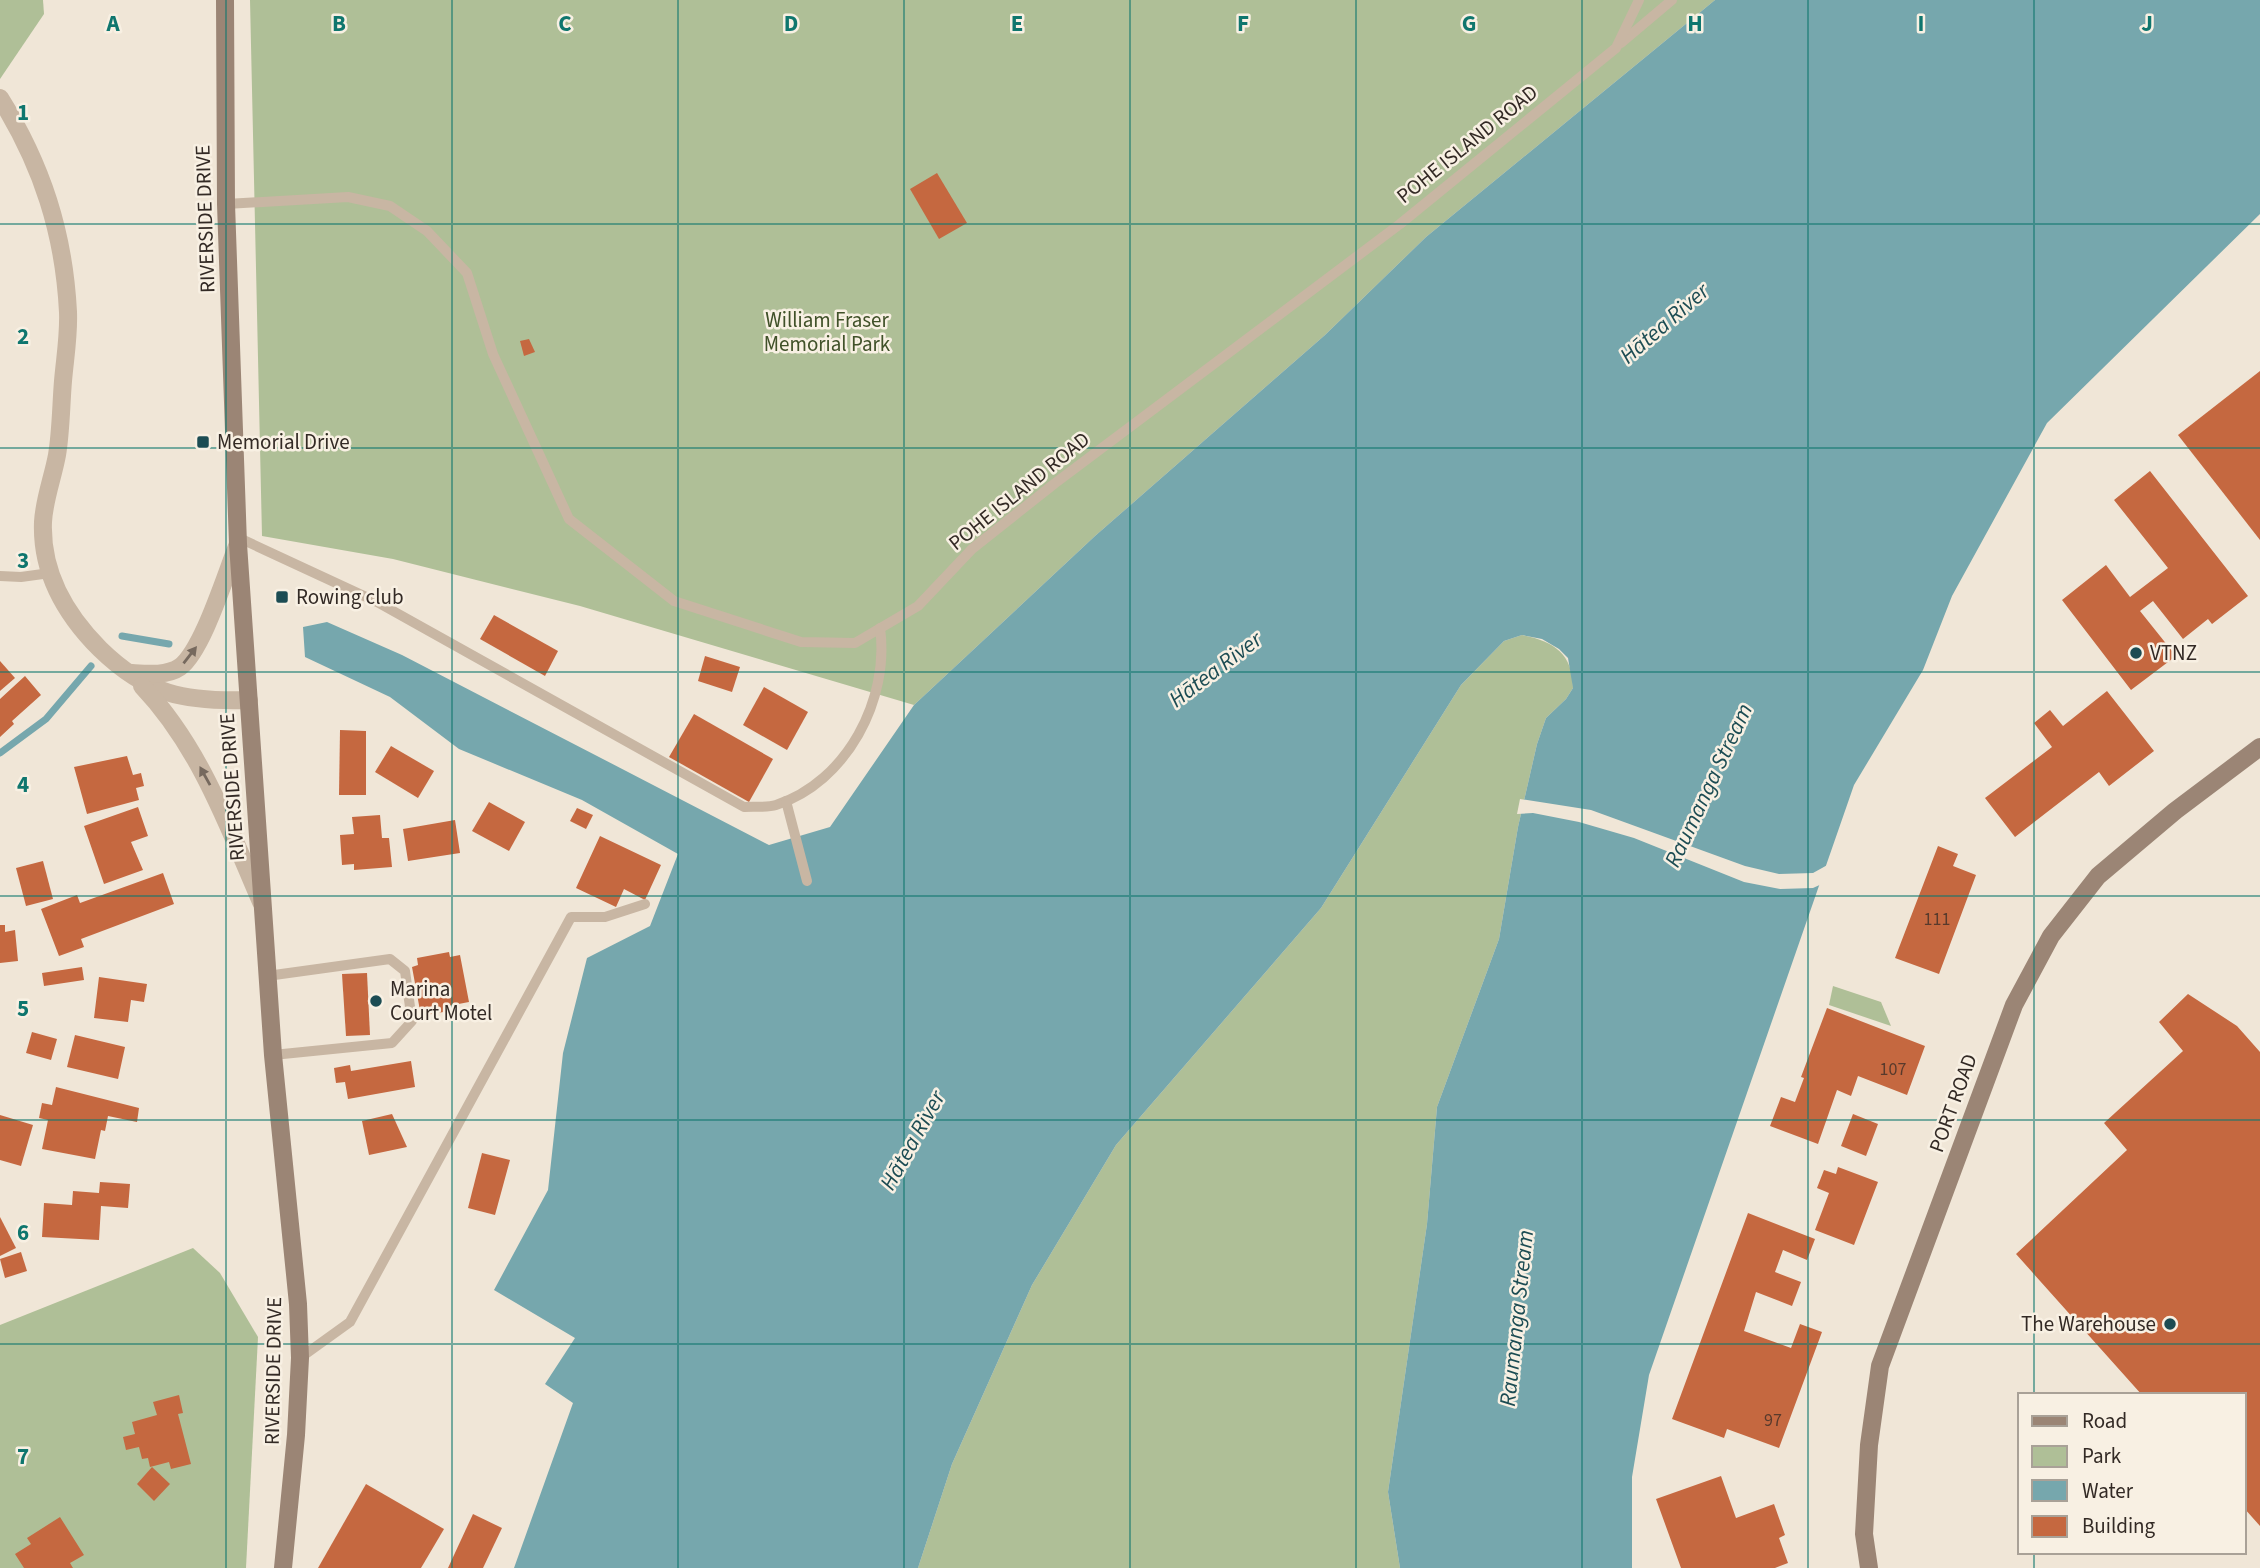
<svg xmlns="http://www.w3.org/2000/svg" width="2260" height="1568" font-family="'Source Sans 3',sans-serif">
	<rect width="100%" height="100%" fill="#f0e6d7"/>
	<g fill="#afbf97">
		<polygon points="0,0 43,0 44,14 0,79"/>
		<polygon points="250,0 1715,0 1426,237 1325,335 1095,536 914,705 580,606 393,559 262,536"/>
		<path d="M1522,635C1553,641 1573,653 1573,688L1566,699L1546,718L1537,744L1518,827L1499,939L1437,1107L1427,1224L1388,1492L1400,1568H918L952,1464L1032,1285L1116,1145L1321,908L1461,685L1504,641Z"/>
		<polygon points="1833,986 1881,1002 1891,1026 1829,1005"/>
		<polygon points="193,1248 220,1273 258,1337 246,1568 0,1568 0,1325"/>
	</g>
	<polygon fill="#76a7ad" points="1715,0 2260,0 2260,214 2047,423 1952,596 1923,670 1854,785 1649,1375 1632,1477 1632,1568 1400,1568 1388,1492 1427,1224 1437,1107 1499,939 1518,827 1537,744 1546,718 1566,699 1573,688 1568,658 1559,649 1542,639 1522,635 1504,641 1461,685 1321,908 1116,1145 1032,1285 952,1464 918,1568 514,1568 573,1403 545,1384 575,1338 494,1290 548,1190 563,1053 587,958 650,926 678,854 582,800 459,749 390,697 305,657 303,627 327,622 402,655 769,845 830,827 914,705 1095,536 1325,335 1426,237"/>
	<polygon fill="#f0e6d7" points="1520,799 1591,810 1745,866 1779,874 1813,873 1831,863 1824,883 1813,888 1780,889 1744,882 1634,838 1579,822 1533,813 1517,814"/>
	<g fill="none" stroke-linecap="round" stroke-linejoin="round">
		<g stroke="#76a7ad" stroke-width="7">
			<polyline points="122,636 169,644"/>
			<polyline points="0,753 46,719 91,666"/>
		</g>
	</g>
	<g fill="#c56840">
		<polygon points="937,173 967,223 939,239 910,189"/>
		<polygon points="529,339 535,352 524,356 520,341"/>
		<polygon points="2260,371 2260,540 2178,435"/>
		<polygon points="2150,471 2248,596 2212,624 2208,619 2183,639 2153,601 2140,611 2176,656 2131,690 2062,600 2106,565 2130,597 2168,568 2114,500"/>
		<polygon points="494,615 558,651 545,676 480,639"/>
		<polygon points="705,656 740,667 732,692 698,681"/>
		<polygon points="0,661 15,678 0,691"/>
		<polygon points="25,676 41,695 12,721 14,724 0,737 0,699"/>
		<polygon points="764,687 808,712 787,750 743,725"/>
		<polygon points="2107,691 2154,751 2109,786 2099,772 2015,837 1985,798 2052,747 2034,723 2050,710 2063,726"/>
		<polygon points="694,714 773,759 749,802 669,757"/>
		<polygon points="340,730 366,731 366,795 339,795"/>
		<polygon points="391,746 434,771 418,798 375,772"/>
		<polygon points="127,756 133,775 141,773 144,786 136,788 139,800 87,814 74,767"/>
		<polygon points="489,802 525,822 509,851 472,831"/>
		<polygon points="138,807 148,836 131,842 143,870 104,884 84,826"/>
		<polygon points="577,808 593,815 586,829 570,821"/>
		<polygon points="380,815 382,838 389,838 392,867 354,870 354,864 342,865 340,835 354,834 352,817"/>
		<polygon points="455,820 460,853 408,861 403,829"/>
		<polygon points="600,836 661,865 645,900 624,889 616,907 576,888"/>
		<polygon points="1938,846 1958,854 1953,866 1976,875 1939,974 1895,958"/>
		<polygon points="43,861 53,899 26,906 16,868"/>
		<polygon points="163,873 174,904 81,939 84,947 59,956 41,909 77,895 80,903"/>
		<polygon points="0,925 5,925 5,932 15,930 18,961 0,963"/>
		<polygon points="449,952 450,957 460,955 469,1002 448,1006 449,1011 421,1016 412,967 418,965 417,958"/>
		<polygon points="82,967 84,980 44,986 42,973"/>
		<polygon points="367,973 370,1035 346,1036 342,974"/>
		<polygon points="99,977 147,984 144,1002 131,1000 128,1022 94,1018"/>
		<polygon points="2188,994 2237,1026 2260,1052 2260,1526 2244,1508 2244,1395 2142,1395 2016,1254 2127,1150 2104,1123 2183,1051 2159,1022"/>
		<polygon points="1827,1008 1925,1046 1907,1095 1858,1076 1851,1096 1837,1090 1818,1144 1770,1126 1781,1097 1795,1102 1804,1078 1801,1077"/>
		<polygon points="32,1032 57,1039 51,1060 26,1053"/>
		<polygon points="75,1035 125,1047 118,1079 67,1067"/>
		<polygon points="411,1061 415,1087 348,1099 345,1082 336,1083 334,1068 350,1065 351,1071"/>
		<polygon points="56,1087 139,1108 137,1122 108,1116 105,1131 101,1130 95,1159 42,1149 48,1120 39,1118 42,1103 52,1105"/>
		<polygon points="392,1114 407,1147 369,1155 362,1121"/>
		<polygon points="1853,1114 1878,1124 1866,1156 1841,1146"/>
		<polygon points="0,1115 33,1125 21,1166 0,1160"/>
		<polygon points="482,1153 510,1160 495,1215 468,1208"/>
		<polygon points="1838,1167 1878,1182 1854,1245 1815,1230 1829,1193 1817,1188 1824,1170 1836,1174"/>
		<polygon points="100,1182 130,1184 128,1208 101,1206 99,1240 42,1237 44,1203 72,1205 73,1191 99,1193"/>
		<polygon points="1748,1213 1815,1239 1807,1260 1783,1250 1775,1272 1801,1282 1792,1306 1756,1292 1744,1331 1791,1348 1800,1324 1822,1332 1779,1448 1727,1429 1724,1438 1672,1419"/>
		<polygon points="0,1217 16,1248 0,1256"/>
		<polygon points="21,1252 27,1271 5,1278 0,1259"/>
		<polygon points="179,1395 183,1413 178,1414 191,1464 171,1469 169,1462 150,1467 148,1458 142,1459 139,1447 126,1450 123,1437 135,1434 132,1422 157,1415 153,1402"/>
		<polygon points="152,1467 170,1484 154,1501 137,1484"/>
		<polygon points="1721,1476 1736,1518 1774,1504 1785,1535 1779,1538 1788,1563 1775,1568 1681,1568 1656,1499"/>
		<polygon points="366,1484 444,1529 421,1568 318,1568"/>
		<polygon points="473,1514 502,1528 483,1568 448,1568"/>
		<polygon points="60,1517 84,1555 70,1563 73,1568 24,1568 15,1554 31,1544 27,1538"/>
	</g>
	<g fill="none" stroke-linecap="round" stroke-linejoin="round">
		<g stroke="#c8b6a3" stroke-width="10">
			<polyline points="1621,43 1672,0"/>
			<polyline points="226,204 348,197 390,206 427,231 467,273 493,354 569,519 674,601 801,642 855,643 918,606 972,549 1054,484 1400,224 1616,48 1639,0"/>
			<path d="M237,537L377,602L744,807C755,806 767,808 776,805C847,782 890,699 880,628"/>
			<polyline points="0,576 21,577 50,573"/>
			<polyline points="786,801 807,881"/>
			<polyline points="267,976 390,959 405,971 412,1021 392,1043 273,1055"/>
			<polyline points="300,1358 350,1322 571,917 605,917 645,904"/>
		</g>
		<g stroke="#c8b6a3" stroke-width="18">
			<path d="M0,98C42,165 64,233 68,312C69,335 65,358 63,381C61,405 61,431 57,455C53,477 44,500 43,522C41,573 65,614 100,649C147,695 185,702 249,700"/>
			<path d="M132,673C147,674 167,676 180,667C203,650 226,573 238,544"/>
			<path d="M142,686C200,747 228,826 261,902"/>
		</g>
		<g stroke="#9b8575" stroke-width="18">
			<polyline points="225,0 226,204 238,544 273,1055 298,1304 300,1358 296,1435 283,1568"/>
			<polyline points="1869,1568 1864,1534 1869,1445 1880,1366 2014,1005 2051,936 2098,876 2175,811 2260,747"/>
		</g>
	</g>
	<defs><path id="oneway-solid" d="M-6-.8H1V-3.2L6.5 0L1 3.2V.8H-6Z" transform="scale(1.75)"/></defs>
	<g fill="#76695e">
		<use href="#oneway-solid" transform="translate(190 655) rotate(-52)"/>
		<use href="#oneway-solid" transform="translate(205 776) rotate(-119)"/>
	</g>
	<path fill="none" stroke="#0f766e" stroke-width="2" stroke-opacity="0.55" d="M226,0V1568M452,0V1568M678,0V1568M904,0V1568M1130,0V1568M1356,0V1568M1582,0V1568M1808,0V1568M2034,0V1395M0,224H2260M0,448H2260M0,672H2260M0,896H2260M0,1120H2260M0,1344H2260M2034,1552V1568"/>
	<g fill="#1c4c53" stroke="#f8f0e3" stroke-width="2.5">
		<rect x="196" y="435" width="14" height="14" rx="3.5"/>
		<rect x="275" y="590" width="14" height="14" rx="3.5"/>
		<circle cx="2136" cy="653" r="7"/>
		<circle cx="376" cy="1001" r="7"/>
		<circle cx="2170" cy="1324" r="7"/>
	</g>
	<g text-anchor="middle" stroke-width="5" stroke-linejoin="round" paint-order="stroke">
		<g font-size="18" fill="#583a2c">
			<text x="1937" y="925">111</text>
			<text x="1893" y="1075">107</text>
			<text x="1773" y="1426">97</text>
		</g>
		<g font-size="21" fill="#332a25" stroke="#f8f0e3">
			<text transform="translate(1467 144) rotate(-39)" y="7">POHE ISLAND ROAD</text>
			<text transform="translate(205 219) rotate(-92)" y="7">RIVERSIDE DRIVE</text>
			<text transform="translate(1019 491) rotate(-39)" y="7">POHE ISLAND ROAD</text>
			<text transform="translate(232 787) rotate(-94)" y="7">RIVERSIDE DRIVE</text>
			<text transform="translate(1953 1103) rotate(-70)" y="7">PORT ROAD</text>
			<text transform="translate(273 1371) rotate(-89)" y="7">RIVERSIDE DRIVE</text>
		</g>
		<g font-size="21" fill="#405129" stroke="#f8f0e3">
			<text x="827" y="327">William Fraser<tspan x="827" dy="24">Memorial Park</tspan></text>
		</g>
		<g font-size="21" fill="#332a25" stroke="#f8f0e3" text-anchor="start">
			<text x="217" y="449">Memorial Drive</text>
			<text x="296" y="604">Rowing club</text>
			<text x="2150" y="660">VTNZ</text>
			<text x="390" y="996">Marina<tspan x="390" dy="24">Court Motel</tspan></text>
			<text x="2156" y="1331" text-anchor="end">The Warehouse</text>
		</g>
		<g font-size="23" font-style="italic" fill="#1c4c53" stroke="#f8f0e3">
			<text transform="translate(1664 323) rotate(-41)" y="8">Hātea River</text>
			<text transform="translate(1215 669) rotate(-37)" y="8">Hātea River</text>
			<text transform="translate(1708 785) rotate(-65)" y="8">Raumanga Stream</text>
			<text transform="translate(912 1140) rotate(-61)" y="8">Hātea River</text>
			<text transform="translate(1516 1318) rotate(-84)" y="8">Raumanga Stream</text>
		</g>
	</g>
	<g font-size="23" text-anchor="middle" font-weight="bold" fill="#0f766e" stroke="#f8f0e3" stroke-width="5" stroke-linejoin="round" paint-order="stroke">
		<text x="113" y="31">A</text>
		<text x="339" y="31">B</text>
		<text x="565" y="31">C</text>
		<text x="791" y="31">D</text>
		<text x="1017" y="31">E</text>
		<text x="1243" y="31">F</text>
		<text x="1469" y="31">G</text>
		<text x="1695" y="31">H</text>
		<text x="1921" y="31">I</text>
		<text x="2147" y="31">J</text>
		<text x="23" y="120">1</text>
		<text x="23" y="344">2</text>
		<text x="23" y="568">3</text>
		<text x="23" y="792">4</text>
		<text x="23" y="1016">5</text>
		<text x="23" y="1240">6</text>
		<text x="23" y="1464">7</text>
	</g>
	<rect x="2018" y="1393" width="228" height="161" fill="#f8f0e3" stroke="#a9a197" stroke-width="2"/>
	<rect x="2032" y="1416" width="35" height="10" fill="#9b8575" stroke="#a9a197" stroke-width="2"/>
	<text x="2082" y="1428" font-size="21" fill="#332a25">Road</text>
	<rect x="2032" y="1446" width="35" height="21" fill="#afbf97" stroke="#a9a197" stroke-width="2"/>
	<text x="2082" y="1463" font-size="21" fill="#332a25">Park</text>
	<rect x="2032" y="1480" width="35" height="21" fill="#76a7ad" stroke="#a9a197" stroke-width="2"/>
	<text x="2082" y="1498" font-size="21" fill="#332a25">Water</text>
	<rect x="2032" y="1516" width="35" height="21" fill="#c56840" stroke="#a9a197" stroke-width="2"/>
	<text x="2082" y="1533" font-size="21" fill="#332a25">Building</text>
</svg>
